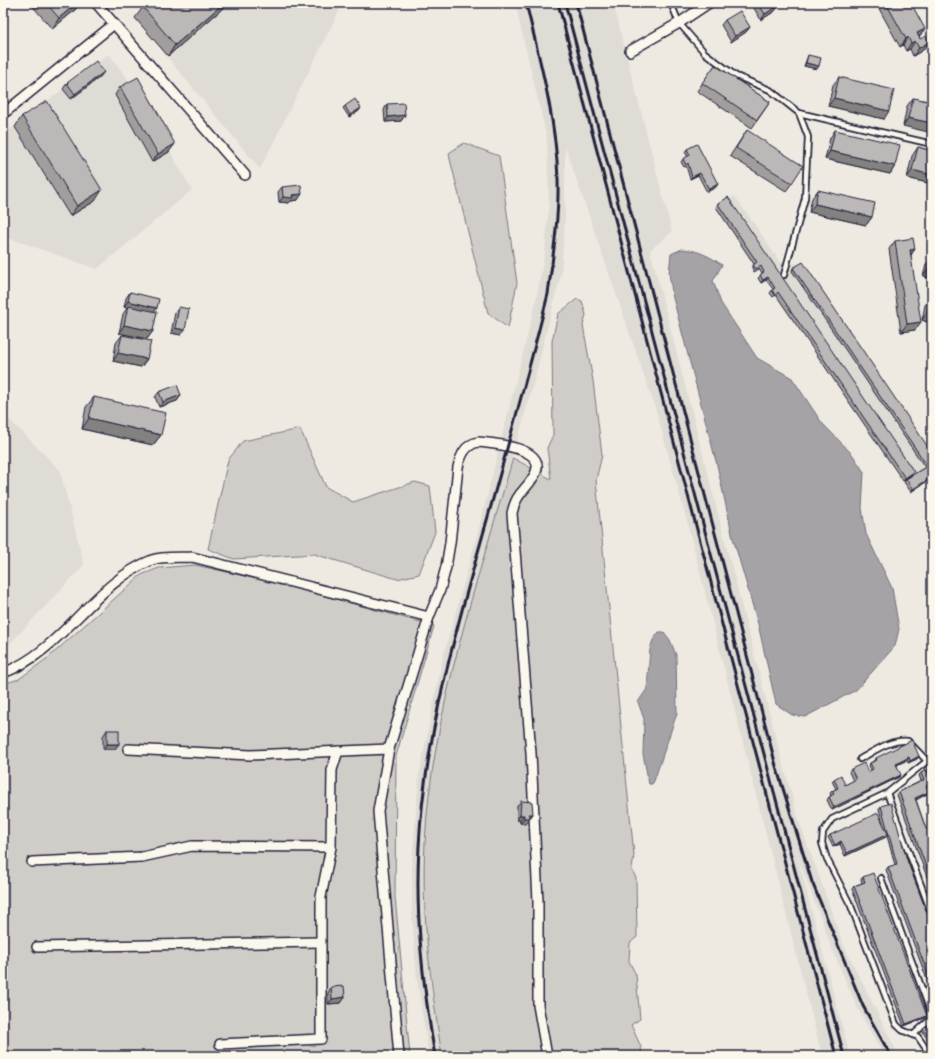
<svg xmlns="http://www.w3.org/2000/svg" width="935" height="1059" font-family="'Balsamiq Sans',sans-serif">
	<rect width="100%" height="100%" fill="#eeeae2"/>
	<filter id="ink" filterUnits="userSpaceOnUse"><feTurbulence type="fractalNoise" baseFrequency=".025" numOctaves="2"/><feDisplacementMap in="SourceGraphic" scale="8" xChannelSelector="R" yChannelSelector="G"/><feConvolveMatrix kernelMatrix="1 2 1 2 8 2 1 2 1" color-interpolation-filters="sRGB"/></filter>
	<g filter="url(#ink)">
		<g fill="#dfdbd5">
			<polygon points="149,3 343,3 260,169 135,18 150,5"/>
			<polygon points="515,3 613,3 672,232 650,250 778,746 798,818 844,946 899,1056 884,1056 858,1009 832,949 797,855 850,1056 822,1056 687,521 655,407 565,146 565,217 561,274 534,381 447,692 429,976 442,1056 429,1056 417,980 412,912 412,863 419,776 441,665 477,536 536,301 545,252 549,202 547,138"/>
			<polygon points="109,54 132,85 192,190 97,269 3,236 3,135"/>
			<polygon points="735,196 780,262 801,264 932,458 932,478 911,492 776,295 773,297 770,293 773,290 766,280 761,283 758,278 762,274 759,269 754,272 752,268 755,265 716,207"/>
			<polygon points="3,418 10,420 60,470 84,565 3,651"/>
		</g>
		<g fill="#d0cdc9" stroke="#797882">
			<polygon points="464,143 499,156 517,283 508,328 488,313 450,159 449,153"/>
			<path d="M577,299L582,301L586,315L583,325L593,381L602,455L596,480L634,855L632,870L636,878L637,937L630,943L629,961L636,975L640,1019L631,1025L641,1047L642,1056H442C431,985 421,915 425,843C431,715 478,580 513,458L551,479L547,448L553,435L552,341L558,314Z"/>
			<polygon points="300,429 326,487 353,502 415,482 430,486 435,532 419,574 397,579 314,554 234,559 208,549 228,460 243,441"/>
			<polygon points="195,565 281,584 434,626 396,756 395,897 410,1056 3,1056 3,684 19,679 49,657 141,575 159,568"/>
		</g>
		<g fill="#a6a3a7" stroke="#716f7c">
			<path d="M682,249C697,250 710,256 722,265L713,281L721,303L757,358L792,378L822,423L852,454L864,472L862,508L866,534L892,588L899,629L895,646L856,690L805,717L792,715L776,704L758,624L733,538L717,465L673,298L669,273L671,254Z"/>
			<polygon points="659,632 664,632 670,640 676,655 677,713 654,781 652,784 649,784 643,754 644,719 638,702 647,689 650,649 653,640"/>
		</g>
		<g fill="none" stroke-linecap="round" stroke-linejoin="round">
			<g stroke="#22223b" stroke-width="8">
				<g id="service">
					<polyline points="671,3 679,23 705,53 736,76 770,90 799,113 808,137 805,198 784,275"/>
					<polyline points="799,113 932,144"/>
					<path d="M860,759C875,751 890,739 908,741L927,761"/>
					<polyline points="887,793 932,915"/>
					<polyline points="881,878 932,1016"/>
					<polyline points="913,1035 932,1018"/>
					<polyline points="931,1056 918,1037 902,1030 896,1024 851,906 827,859 822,843 823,832 832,819 887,793 932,757"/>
				</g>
			</g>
			<g stroke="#22223b" stroke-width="12">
				<g id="minor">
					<polyline points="96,3 245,175"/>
					<polyline points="630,51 679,23 709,3"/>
					<polyline points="3,114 114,24"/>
					<path d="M3,673C63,651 92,584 152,560C163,556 180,558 192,557L429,617"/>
					<polyline points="128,749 251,755 389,749"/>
					<polyline points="32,862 142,857 192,846 331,847 332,770 338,751"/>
					<polyline points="37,947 320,942"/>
					<polyline points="220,1044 321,1039 321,897 331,847"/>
					<path d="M399,1056L378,811L389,749L429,617L440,590L446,567L450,543L458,467C461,455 465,445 478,442C494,444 551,447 534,476C525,492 517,491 512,513L531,753L538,901V1005L547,1056"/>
				</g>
			</g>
			<use href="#service" stroke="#fbf7ec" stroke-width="4.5"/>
			<use href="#minor" stroke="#fbf7ec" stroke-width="9"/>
			<g stroke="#22223b" stroke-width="3">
				<polyline points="558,3 836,1056"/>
				<polyline points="565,3 844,1056"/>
				<polyline points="576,3 776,766 812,882 863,1006 891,1056"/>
				<path d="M435,1056C423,986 415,917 419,846C424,748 450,652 476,559C501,471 526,383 548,294C553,256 559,218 558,179C556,119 540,61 526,3"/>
			</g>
		</g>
		<g fill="#a29e9e" stroke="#22223b">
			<polygon points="30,3 79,3 75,10 52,29"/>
			<polygon points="229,3 168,56 135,18 143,7"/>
			<polygon points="753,3 777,3 779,5 775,11 761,20 752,5"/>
			<polygon points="876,3 911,3 919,37 923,50 913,56 910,49 906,51 903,45 900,47"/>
			<polygon points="725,20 750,27 746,32 731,42 721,25"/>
			<polygon points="808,55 817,69 804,66 807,58"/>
			<polygon points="715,65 770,102 752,128 697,91"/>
			<polygon points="100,77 71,99 63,89 67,83"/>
			<polygon points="839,77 884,119 828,106 833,85"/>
			<polygon points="120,87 169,152 152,162 115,95"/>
			<polygon points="913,98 932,102 903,126 907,106"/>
			<polygon points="387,104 405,115 401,121 385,122 384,110"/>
			<polygon points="345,106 359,111 349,117 343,108"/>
			<polygon points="22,116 95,201 70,216 15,127"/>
			<polygon points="747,130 792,183 786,191 730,156"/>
			<polygon points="835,130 895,166 890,174 825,159 830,138"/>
			<polygon points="918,147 932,151 932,184 907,178 912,156"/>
			<polygon points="687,149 716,187 707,192 698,175 690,179 686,166 684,167 681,162 683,159 688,157 685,152"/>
			<polygon points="282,187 298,200 291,201 289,203 279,202 278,192"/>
			<polygon points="818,190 872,217 866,225 809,212 812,198"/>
			<polygon points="718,204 914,472 912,474 903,481 776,295 773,297 770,293 773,289 766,280 761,283 758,278 762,274 759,269 754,272 752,268 754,264 716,207"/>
			<polygon points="895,241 915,249 911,255 915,330 901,332 889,249"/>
			<polygon points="932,257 932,282 931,281 932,279 923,276 926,265"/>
			<polygon points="793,268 932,461 924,466 792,271"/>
			<polygon points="130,292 154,312 153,331 147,339 119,333 123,314 127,308 124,307 126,298"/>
			<polygon points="931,297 932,297 932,324 922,320 925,305"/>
			<polygon points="179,307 181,335 171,333 175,313"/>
			<polygon points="122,335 147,359 141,367 113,361 116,343"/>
			<polygon points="159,392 181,395 177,401 159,407 155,397"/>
			<polygon points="94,397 161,435 153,445 82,429 86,407"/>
			<polygon points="932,463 911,492 904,482 906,479"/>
			<polygon points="107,730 115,749 103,749 103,736"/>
			<polygon points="919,756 917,759 908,763 907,760 897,765 899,777 832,810 827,800 829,797 831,796 830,793 832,791 836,789 832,781 834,779 845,785 853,781 849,772 851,769 868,772 871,770 869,766 870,763 874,761 876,758"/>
			<polygon points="932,760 932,788 931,789 930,787 927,788 929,792 927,794 916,800 926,829 932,831 932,834 931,836 929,837 932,844 932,891 897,795 899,792 921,781 919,775 921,773 925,771 924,769 930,761"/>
			<polygon points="521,801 533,814 525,824 520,823 520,820 517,820 517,806"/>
			<polygon points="881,806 907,860 932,926 932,993 886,870 888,867 895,865 887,836 886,837 845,856 840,844 833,847 828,837 830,835 883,824 879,809"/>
			<polygon points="863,877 927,1016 925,1018 904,1026 852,889 854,886 862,883 861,879"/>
			<polygon points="331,987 345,997 341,1003 328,1004 328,993"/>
			<polygon points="932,1023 932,1046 922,1031 923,1029"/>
		</g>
		<g fill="#848181" stroke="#22223b">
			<polygon points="77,3 79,3 75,10 52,29 59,18"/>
			<polygon points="224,3 229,3 168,56 175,45"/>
			<polygon points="651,3 656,3 650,5"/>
			<polygon points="779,5 775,11 761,20 765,14"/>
			<polygon points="750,27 746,32 731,42 735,36"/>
			<polygon points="925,29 919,37 917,33"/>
			<polygon points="908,37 903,45 900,47 906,39"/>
			<polygon points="915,41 910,49 906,51 911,43"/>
			<polygon points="929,42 923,50 913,56 919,48"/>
			<polygon points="806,63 819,66 817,69 804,66"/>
			<polygon points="104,72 100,77 71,99 75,94"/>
			<polygon points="834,98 889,111 884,119 828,106"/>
			<polygon points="361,108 359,111 349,117 350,115"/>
			<polygon points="405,115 401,121 385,122 388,117"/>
			<polygon points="908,118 932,123 932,133 903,126"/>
			<polygon points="175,144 169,152 152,162 158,154"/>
			<polygon points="830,151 895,166 890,174 825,159"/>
			<polygon points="912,170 932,175 932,184 907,178"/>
			<polygon points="700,173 698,175 690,179 692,177"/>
			<polygon points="718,184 716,187 707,192 709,189"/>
			<polygon points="102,190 95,201 70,216 77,206"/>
			<polygon points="302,194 298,200 291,201 289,203 279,202 283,197"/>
			<polygon points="815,204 872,217 866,225 809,212"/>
			<polygon points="915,249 909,257 910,250"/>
			<polygon points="929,268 932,269 932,279 923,276"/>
			<polygon points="768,277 766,280 761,283 763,280"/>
			<polygon points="128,301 157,308 153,313 128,306 127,308 124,307"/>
			<polygon points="927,312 932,314 932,324 922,320"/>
			<polygon points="921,322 915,330 901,332 907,324"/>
			<polygon points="124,325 153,331 147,339 119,333"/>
			<polygon points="175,328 185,330 181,335 171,333"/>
			<polygon points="118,353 147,359 141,367 113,361"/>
			<polygon points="181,395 177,401 159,407 163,402"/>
			<polygon points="89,418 161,435 153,445 82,429"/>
			<polygon points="932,459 932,461 924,466 926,464"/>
			<polygon points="914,472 912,474 903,481 905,478"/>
			<polygon points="932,477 932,478 911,492 913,489"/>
			<polygon points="107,744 119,744 115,749 103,749"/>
			<polygon points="919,756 917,759 908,763 910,761"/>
			<polygon points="909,757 907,760 894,766 896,764"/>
			<polygon points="901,775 899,777 832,810 834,807"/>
			<polygon points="932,784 930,787 924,789 926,786"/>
			<polygon points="929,792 927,794 913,801 915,798"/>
			<polygon points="529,814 533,814 525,824 520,823 524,818"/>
			<polygon points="520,815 524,815 520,820 517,820"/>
			<polygon points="888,834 886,837 845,856 847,853"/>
			<polygon points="841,841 840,844 833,847 835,845"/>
			<polygon points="345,997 341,1003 328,1004 332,999"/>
			<polygon points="927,1016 925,1018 904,1026 906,1024"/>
		</g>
		<g fill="#bcb8b8" stroke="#22223b">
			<polygon points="46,3 77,3 59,18"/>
			<polygon points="147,3 224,3 175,45 143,7"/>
			<polygon points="758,3 777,3 779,5 765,14"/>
			<polygon points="886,3 911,3 925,29 917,33 920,39 926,36 929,42 919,48 915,41 911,43 908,37 906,39"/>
			<polygon points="740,11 750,27 735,36 725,20"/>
			<polygon points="808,55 821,58 819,66 806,63"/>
			<polygon points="96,61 104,72 75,94 67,83"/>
			<polygon points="715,65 770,102 757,120 702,83"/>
			<polygon points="138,77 175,144 158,154 120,87"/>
			<polygon points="839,77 894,90 889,111 834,98"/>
			<polygon points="913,98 932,102 932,123 908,118"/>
			<polygon points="355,99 361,108 350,115 345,106"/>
			<polygon points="47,101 102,190 77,206 22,116"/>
			<polygon points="404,103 405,115 388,117 387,104"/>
			<polygon points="747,130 803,166 792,183 736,148"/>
			<polygon points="835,130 900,145 895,166 830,151"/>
			<polygon points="697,144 718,184 709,189 700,173 692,177 688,163 686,165 683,159 690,155 687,149"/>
			<polygon points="918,147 932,151 932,175 912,170"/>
			<polygon points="301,185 302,194 292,195 293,198 283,197 282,187"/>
			<polygon points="818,190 875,203 872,217 815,204"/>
			<polygon points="728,197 914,472 905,478 778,292 775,295 772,290 775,288 768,277 763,280 760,275 764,272 761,266 756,269 753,265 757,262 718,204"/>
			<polygon points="913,238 915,249 910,250 921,322 907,324 895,241"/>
			<polygon points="932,257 932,269 929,268"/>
			<polygon points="803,262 932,453 932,459 926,464 793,268"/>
			<polygon points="130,292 159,299 157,308 128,301"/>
			<polygon points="931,297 932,297 932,314 927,312"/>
			<polygon points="128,306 157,312 153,331 124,325"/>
			<polygon points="179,307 189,309 185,330 175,328"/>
			<polygon points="122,335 151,341 147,359 118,353"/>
			<polygon points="177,385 181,395 163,402 159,392"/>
			<polygon points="94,397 166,413 161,435 89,418"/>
			<polygon points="932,463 932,477 913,489 906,479"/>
			<rect x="107" y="730" width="12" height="14"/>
			<polygon points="912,740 919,756 910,761 909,757 896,764 901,775 834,807 829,797 834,794 832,791 838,788 834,779 841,775 845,785 856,779 851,769 864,763 868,772 873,769 870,763 877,760 876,758"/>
			<polygon points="932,760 932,767 930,761"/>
			<polygon points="927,770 932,783 932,784 926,786 929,792 915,798 926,829 931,828 932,831 932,834 929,835 932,844 932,883 899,792 924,780 921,773"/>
			<polygon points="521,801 532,802 533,814 529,814 529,818 524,818 524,815 520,815"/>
			<polygon points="891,803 907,860 932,926 932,985 888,867 897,864 881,806"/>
			<polygon points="878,813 888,834 847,853 841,841 835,845 830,835"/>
			<polygon points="873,873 927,1016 906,1024 854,886 865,882 863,877"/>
			<polygon points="344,986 345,997 332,999 331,987"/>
			<polygon points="932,1023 932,1041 923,1029"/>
		</g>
	</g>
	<rect width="935" height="1059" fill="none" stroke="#fbf7ec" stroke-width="16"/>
	<rect x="8" y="8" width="919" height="1043" fill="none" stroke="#22223b" stroke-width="1.5" filter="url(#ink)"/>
</svg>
